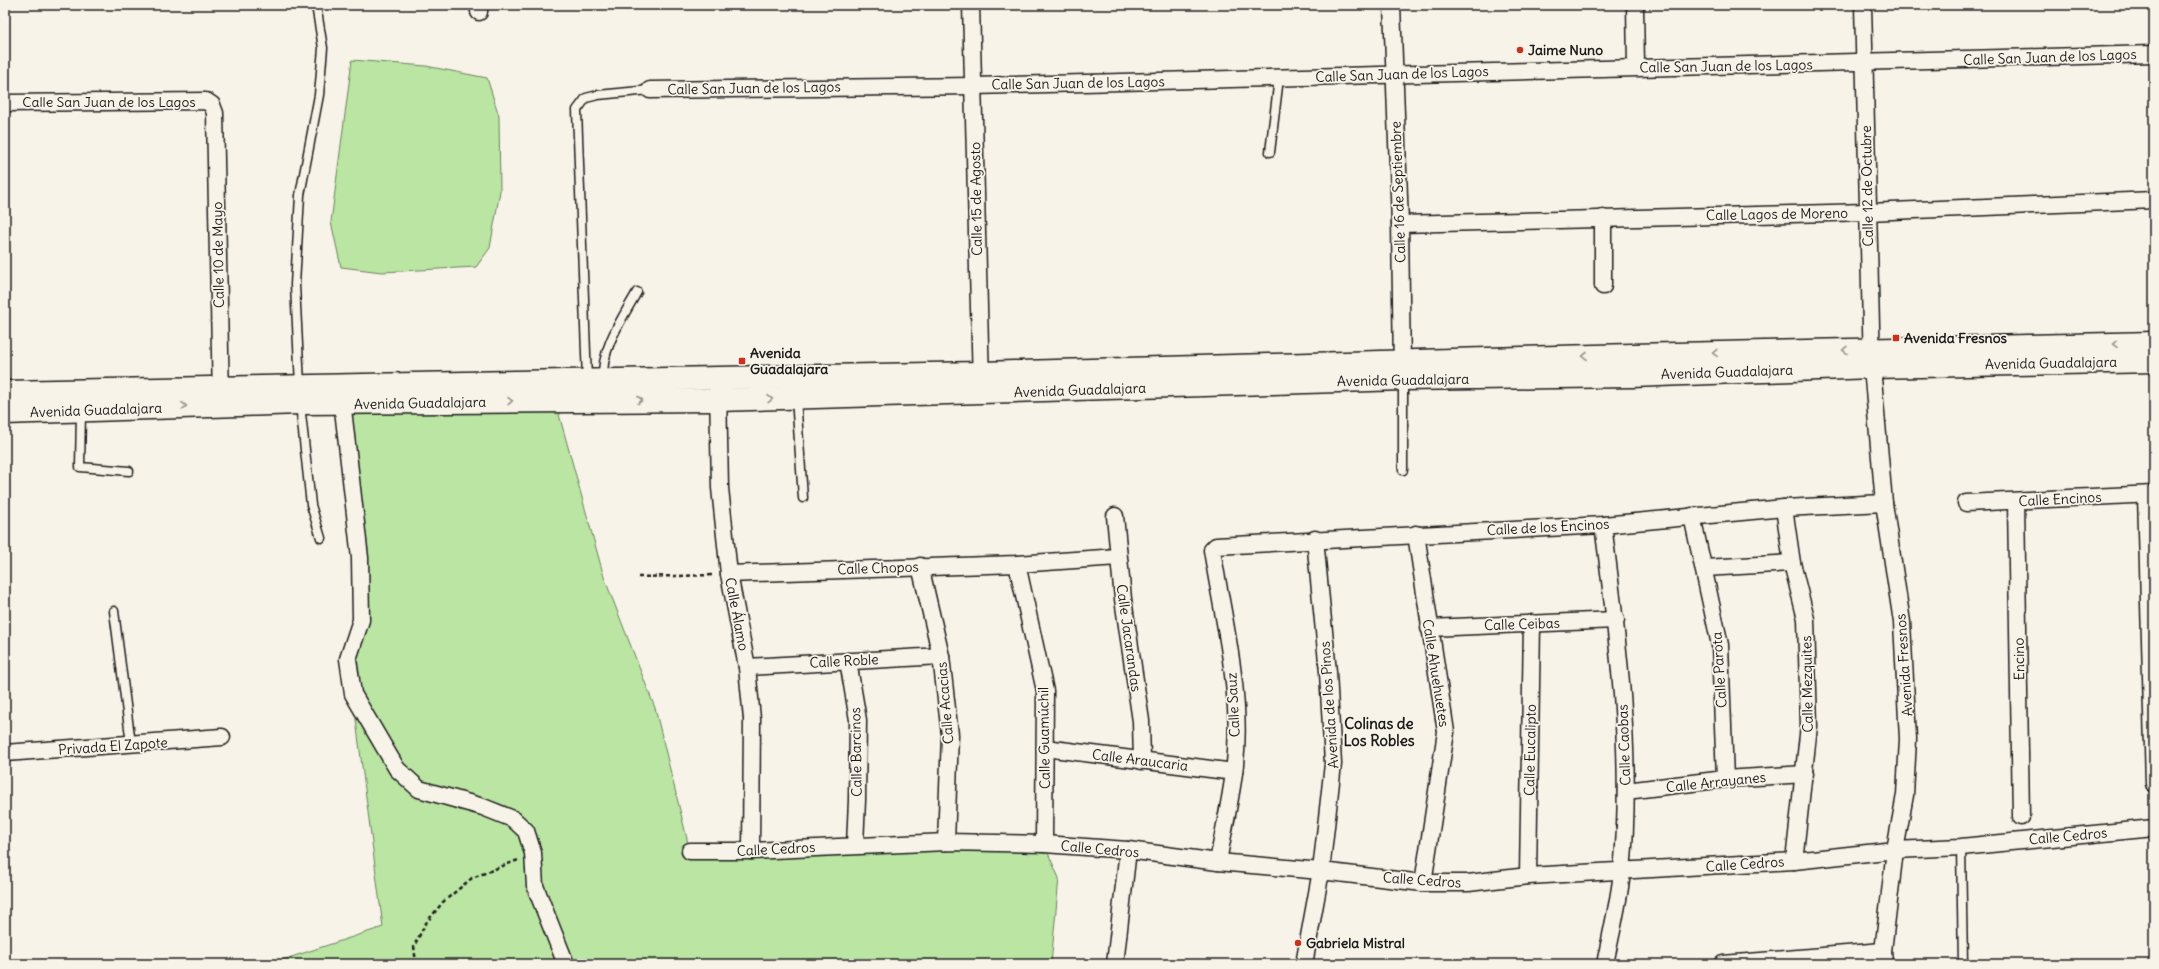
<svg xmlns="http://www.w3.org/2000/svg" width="2159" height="969" font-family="Delius,sans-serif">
	<rect width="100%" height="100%" fill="#f7f3e8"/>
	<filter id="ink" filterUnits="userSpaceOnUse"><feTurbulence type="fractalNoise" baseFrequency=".025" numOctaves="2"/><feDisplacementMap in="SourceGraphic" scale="8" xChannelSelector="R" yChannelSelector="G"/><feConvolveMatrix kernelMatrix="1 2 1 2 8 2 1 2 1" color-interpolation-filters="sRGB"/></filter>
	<g filter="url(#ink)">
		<g fill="#bae5a2" stroke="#6b805f">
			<polygon points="352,60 426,66 487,78 499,116 500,191 490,248 476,267 382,272 341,267 331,222"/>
			<polygon points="555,400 604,577 655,708 690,851 1044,844 1059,878 1051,964 270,964 383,927 348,659 361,620 341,404"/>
		</g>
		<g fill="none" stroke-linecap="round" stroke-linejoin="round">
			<g stroke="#1c1c1c" stroke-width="11">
				<g id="lane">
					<polyline points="1270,152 1279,78"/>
					<polyline points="587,380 577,110 586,98 598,95 650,90"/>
					<path d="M603,380C601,348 622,319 637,292"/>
					<polyline points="1403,380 1403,470"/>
					<polyline points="300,385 295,285 300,195 319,95 323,48 316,5"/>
					<polyline points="796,398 803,498"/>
					<polyline points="300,404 311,505 321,538"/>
					<polyline points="81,411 80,467 129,471"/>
					<polyline points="114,611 131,744"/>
					<polyline points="1961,847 1963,964"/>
				</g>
			</g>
			<g stroke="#1c1c1c" stroke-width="19">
				<g id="street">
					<polyline points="971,5 981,383"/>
					<polyline points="1392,5 1400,224 1402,371"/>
					<polyline points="1635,5 1636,67"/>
					<polyline points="1863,5 1872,367 1884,503 1902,622 1908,739 1905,795 1895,850 1883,951 1884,964"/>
					<polyline points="479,12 479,5"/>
					<polyline points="650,90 974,86 2154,54"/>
					<polyline points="5,103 206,101 212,105 215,113 221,399"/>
					<polyline points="1603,218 1603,286"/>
					<polyline points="1400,224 1868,212 2154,200"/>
					<polyline points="718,389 720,488 729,574 747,667 752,719 751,851"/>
					<polyline points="341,392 360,558 361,620 348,659 353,694 397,769 419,789 483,807 513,819 526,831 533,853 535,886 566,964"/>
					<polyline points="2146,495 2154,784"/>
					<polyline points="2016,501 2021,817"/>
					<polyline points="1966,503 2154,494"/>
					<polyline points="1784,508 1792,563 1806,619 1809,726 1794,861"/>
					<polyline points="1115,516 1123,599 1141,721 1142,761"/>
					<polyline points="1692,516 1720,645 1725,779"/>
					<path d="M1603,525C1618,640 1633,756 1622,872C1619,902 1611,934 1605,964"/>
					<polyline points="1416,534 1446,732 1423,883"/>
					<polyline points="1017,564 1045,691 1044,844"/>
					<polyline points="920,566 941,656 950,735 946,842"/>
					<polyline points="1704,568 1792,563"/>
					<polyline points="729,574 1017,564 1118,557"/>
					<polyline points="1429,628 1616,620"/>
					<polyline points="848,661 858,720 857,800 855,845"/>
					<polyline points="747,667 941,656"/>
					<polyline points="1045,748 1234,772"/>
					<polyline points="5,753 222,737"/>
					<polyline points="1626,791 1725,779 1805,774"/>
					<polyline points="690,851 751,851 946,842 1044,844 1128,850 1218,862 1321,871 1423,883 1468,883 1528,876 1794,861 1895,850 1961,847 2154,828"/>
					<path d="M1218,862C1223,833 1230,803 1234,773C1244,699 1224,623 1212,550L1216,546L1603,525L1784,508L1884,503"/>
					<polyline points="1528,876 1532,623"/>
					<polyline points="1115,964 1128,850"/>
					<polyline points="1304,964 1321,871 1333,764 1328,672 1315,539"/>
					<polyline points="1723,964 1883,951"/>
				</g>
			</g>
			<g stroke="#1c1c1c" stroke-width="25">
				<g id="secondary">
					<polyline points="5,392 981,373 1632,355 2154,343"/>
					<polyline points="5,413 300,403 718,400 1403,379 1632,376 1872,367 2154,361"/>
				</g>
			</g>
			<g stroke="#1c1c1c" stroke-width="2.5" stroke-dasharray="4 3" stroke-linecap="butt">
				<polyline points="638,577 714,575"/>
				<polyline points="416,964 414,946 426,923 443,902 472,878 518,860"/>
			</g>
			<use href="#lane" stroke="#f7f3e8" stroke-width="8"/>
			<use href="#street" stroke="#f7f3e8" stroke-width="16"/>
			<use href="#secondary" stroke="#f7f3e8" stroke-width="22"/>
		</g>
		<defs><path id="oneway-chevron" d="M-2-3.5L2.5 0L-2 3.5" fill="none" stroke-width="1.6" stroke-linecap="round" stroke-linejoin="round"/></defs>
		<g stroke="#94928c">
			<use href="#oneway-chevron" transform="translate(2115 344) rotate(179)"/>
			<use href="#oneway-chevron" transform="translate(1845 350) rotate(179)"/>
			<use href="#oneway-chevron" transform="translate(1715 353) rotate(179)"/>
			<use href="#oneway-chevron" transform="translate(1585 356) rotate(178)"/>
			<use href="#oneway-chevron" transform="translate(770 399) rotate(-1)"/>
			<use href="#oneway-chevron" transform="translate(640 400)"/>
			<use href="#oneway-chevron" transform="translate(510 401) rotate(-1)"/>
			<use href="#oneway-chevron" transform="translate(184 406) rotate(-2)"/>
		</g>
	</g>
	<g fill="#c8321e" stroke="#f7f3e8" stroke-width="1.5">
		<circle cx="1520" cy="50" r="4"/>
		<rect x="1892" y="334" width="8" height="8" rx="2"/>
		<rect x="738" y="357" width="8" height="8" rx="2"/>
		<circle cx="1298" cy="943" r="4"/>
	</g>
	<g text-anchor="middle" stroke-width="3.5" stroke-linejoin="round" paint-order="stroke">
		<g font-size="14" font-weight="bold" fill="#1c1c1c" stroke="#f7f3e8" text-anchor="start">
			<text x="1528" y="55">Jaime Nuno</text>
			<text x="1904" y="343">Avenida Fresnos</text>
			<text x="750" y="358">Avenida<tspan x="750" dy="16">Guadalajara</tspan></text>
			<text x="1306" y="948">Gabriela Mistral</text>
		</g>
		<g font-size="14" fill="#1c1c1c" stroke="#f7f3e8">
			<text transform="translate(2050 57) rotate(-2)" y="5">Calle San Juan de los Lagos</text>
			<text transform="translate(1726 66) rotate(-1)" y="5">Calle San Juan de los Lagos</text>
			<text transform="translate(1402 74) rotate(-2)" y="5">Calle San Juan de los Lagos</text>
			<text transform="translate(1078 83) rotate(-1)" y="5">Calle San Juan de los Lagos</text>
			<text transform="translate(754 88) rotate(-1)" y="5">Calle San Juan de los Lagos</text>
			<text x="109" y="107">Calle San Juan de los Lagos</text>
			<text transform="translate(1867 186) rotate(-91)" y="5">Calle 12 de Octubre</text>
			<text transform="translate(1398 192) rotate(-92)" y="5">Calle 16 de Septiembre</text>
			<text transform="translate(976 199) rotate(-91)" y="5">Calle 15 de Agosto</text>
			<text transform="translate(1777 214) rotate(-1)" y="5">Calle Lagos de Moreno</text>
			<text transform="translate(218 255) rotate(-91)" y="5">Calle 10 de Mayo</text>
			<text transform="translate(2051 363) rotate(-1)" y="5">Avenida Guadalajara</text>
			<text transform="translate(1727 372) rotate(-2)" y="5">Avenida Guadalajara</text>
			<text transform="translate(1403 380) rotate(-1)" y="5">Avenida Guadalajara</text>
			<text transform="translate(1080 390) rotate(-2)" y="5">Avenida Guadalajara</text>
			<text transform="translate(420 403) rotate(-1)" y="5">Avenida Guadalajara</text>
			<text transform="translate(96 410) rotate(-2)" y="5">Avenida Guadalajara</text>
			<text transform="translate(2060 499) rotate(-3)" y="5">Calle Encinos</text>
			<text transform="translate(1548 527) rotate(-3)" y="5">Calle de los Encinos</text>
			<text transform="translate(878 568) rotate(-2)" y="5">Calle Chopos</text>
			<text transform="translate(737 614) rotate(79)" y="5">Calle Álamo</text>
			<text transform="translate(1522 624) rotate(-2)" y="5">Calle Ceibas</text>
			<text transform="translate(1129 638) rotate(82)" y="5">Calle Jacarandas</text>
			<text transform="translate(2019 659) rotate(-91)" y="5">Encino</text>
			<text transform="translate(844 661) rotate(-3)" y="5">Calle Roble</text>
			<text transform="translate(1904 665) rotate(-94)" y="5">Avenida Fresnos</text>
			<text transform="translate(1719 670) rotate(-94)" y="5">Calle Parota</text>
			<text transform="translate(1436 673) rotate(81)" y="5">Calle Ahuehuetes</text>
			<text transform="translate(1807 684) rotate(-91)" y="5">Calle Mezquites</text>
			<text transform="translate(945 703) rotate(-95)" y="5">Calle Acacias</text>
			<text transform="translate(1233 705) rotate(-93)" y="5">Calle Sauz</text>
			<text transform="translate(1329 705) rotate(-94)" y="5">Avenida de los Pinos</text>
			<text transform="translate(1044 738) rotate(-91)" y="5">Calle Guamúchil</text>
			<text transform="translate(1624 745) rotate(-92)" y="5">Calle Caobas</text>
			<text transform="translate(113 746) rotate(-4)" y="5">Privada El Zapote</text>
			<text transform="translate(1530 750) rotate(-89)" y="5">Calle Eucalipto</text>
			<text transform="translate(856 752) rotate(-91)" y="5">Calle Barcinos</text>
			<text transform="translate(1140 760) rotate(7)" y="5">Calle Araucaria</text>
			<text transform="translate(1716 782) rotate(-6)" y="5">Calle Arrayanes</text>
			<text transform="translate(2068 836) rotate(-5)" y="5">Calle Cedros</text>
			<text transform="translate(776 849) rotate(-3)" y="5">Calle Cedros</text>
			<text transform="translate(1100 849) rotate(5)" y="5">Calle Cedros</text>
			<text transform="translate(1745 864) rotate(-4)" y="5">Calle Cedros</text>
			<text transform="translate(1422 880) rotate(4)" y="5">Calle Cedros</text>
		</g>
		<g font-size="15" font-weight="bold" fill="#1c1c1c" stroke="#f7f3e8">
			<text x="1379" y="729">Colinas de<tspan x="1379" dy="17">Los Robles</tspan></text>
		</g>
	</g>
	<rect width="2159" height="969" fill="none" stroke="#f7f3e8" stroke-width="20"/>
	<rect x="10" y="10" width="2139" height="949" fill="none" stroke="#1c1c1c" stroke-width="1.5" filter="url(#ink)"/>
</svg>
